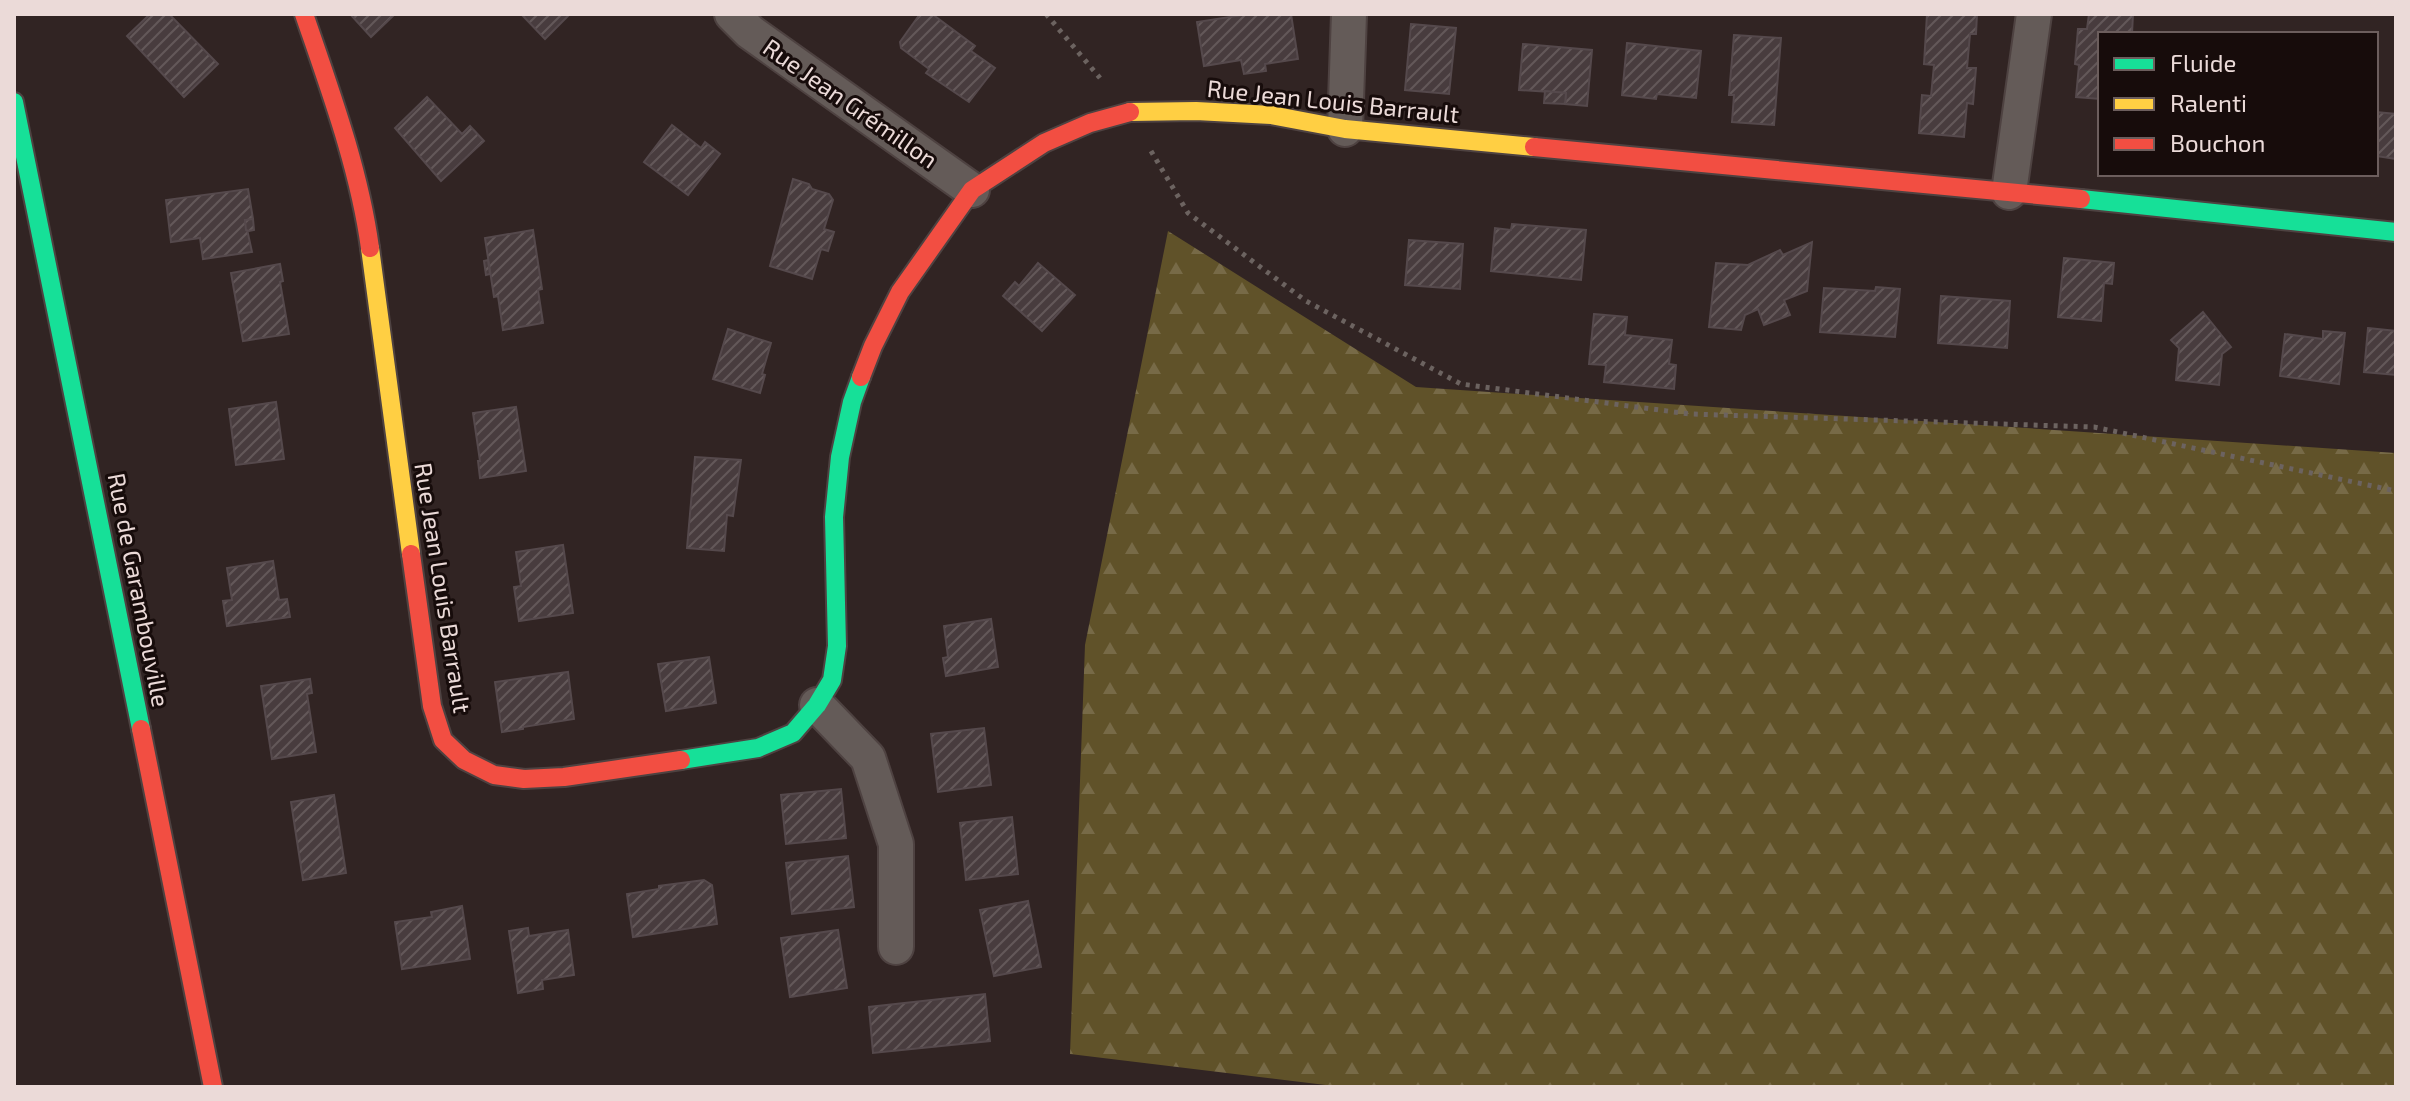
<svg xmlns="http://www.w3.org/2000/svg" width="2410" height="1101" font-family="'Exo 2',sans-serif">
	<defs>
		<pattern id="forest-firs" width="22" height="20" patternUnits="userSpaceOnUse" patternTransform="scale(2)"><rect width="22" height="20" fill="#605229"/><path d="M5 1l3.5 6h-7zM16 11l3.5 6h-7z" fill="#776a47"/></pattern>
		<pattern id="building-hatch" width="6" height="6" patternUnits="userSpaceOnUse" patternTransform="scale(2)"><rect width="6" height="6" fill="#483c3e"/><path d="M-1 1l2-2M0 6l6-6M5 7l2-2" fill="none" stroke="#635859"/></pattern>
	</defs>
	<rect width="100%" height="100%" fill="#312423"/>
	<polygon fill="url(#forest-firs)" points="1168,231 1416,387 2396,453 2396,1087 1342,1087 1070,1054 1085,645"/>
	<g fill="url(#building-hatch)" stroke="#55494c" stroke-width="2">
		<polygon points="150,14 169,14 218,64 184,97 127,36"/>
		<polygon points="350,14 395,14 371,37"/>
		<polygon points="521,14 570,14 545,39"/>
		<polygon points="920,14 932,14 975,46 971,51 995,68 969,102 926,73 929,69 901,48 900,42"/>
		<polygon points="1249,14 1291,14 1298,59 1265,64 1266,71 1244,74 1241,60 1204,66 1197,22"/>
		<polygon points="1927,14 1977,14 1976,34 1970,34 1967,68 1976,68 1973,104 1967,103 1964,137 1919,133 1922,95 1931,96 1934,65 1924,64"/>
		<polygon points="2089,14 2133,14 2132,34 2100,34 2100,99 2076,97 2079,65 2075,64 2078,29 2087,29"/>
		<polygon points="1411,24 1456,28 1449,94 1405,90"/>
		<polygon points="1734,35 1781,38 1774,125 1732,122 1734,95 1729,95"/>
		<polygon points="1627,43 1701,51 1696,98 1657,94 1656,99 1622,95"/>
		<polygon points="1523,44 1592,50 1587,106 1565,104 1566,93 1519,90"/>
		<polygon points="1545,91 1566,93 1565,104 1544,103"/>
		<polygon points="427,97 462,134 470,126 484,141 441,181 395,128"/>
		<polygon points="2376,112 2396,114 2396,159 2376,156"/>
		<polygon points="672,125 701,148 705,142 720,154 688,195 644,162"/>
		<polygon points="793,179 809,184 812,189 829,194 833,200 824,229 834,232 828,251 821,249 812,279 770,266"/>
		<polygon points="248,189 253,219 245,220 252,252 203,259 200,238 171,242 166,200"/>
		<polygon points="253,219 254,230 249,231 246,230 245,220"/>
		<polygon points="1512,224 1586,230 1581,280 1491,271 1495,228 1511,230"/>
		<polygon points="533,230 542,289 538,290 543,323 503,330 498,296 494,297 485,238"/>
		<polygon points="1409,240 1463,244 1460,289 1405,285"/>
		<polygon points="1812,242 1807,291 1784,300 1790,315 1764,325 1758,309 1745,315 1741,330 1709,327 1716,263 1748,265 1780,250 1783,255"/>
		<polygon points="2064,258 2114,263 2112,284 2104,283 2101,321 2058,317"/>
		<polygon points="488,260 490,274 486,275 484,261"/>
		<polygon points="1038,263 1075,295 1042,331 1003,296 1015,282 1019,286"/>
		<polygon points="280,264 283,281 280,282 289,334 243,341 231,273"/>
		<polygon points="1876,287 1900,289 1895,337 1820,332 1824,288 1875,291"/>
		<polygon points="1941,296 2010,301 2007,348 1938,343"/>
		<polygon points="2203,312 2231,347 2222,354 2219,385 2176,380 2179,348 2171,340"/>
		<polygon points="1594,314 1627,317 1625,335 1672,340 1669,364 1676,365 1674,389 1604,382 1606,365 1589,364"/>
		<polygon points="2368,328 2396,331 2396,375 2364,372"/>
		<polygon points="728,329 771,343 762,374 765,375 760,393 713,379"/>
		<polygon points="2323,331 2345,333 2339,384 2280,376 2285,334 2323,339"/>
		<polygon points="276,402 284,459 236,465 229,409"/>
		<polygon points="516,407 526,471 480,478 478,461 480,461 473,413"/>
		<polygon points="695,457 741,460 733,516 727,515 724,551 687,548"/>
		<polygon points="563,545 573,613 519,621 514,587 521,586 516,552"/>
		<polygon points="273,561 279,600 287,599 290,617 227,626 223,601 232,600 227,568"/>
		<polygon points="991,619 998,667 946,676 943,658 948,657 944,626"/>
		<polygon points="709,657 716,703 666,711 658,664"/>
		<polygon points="568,672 574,719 523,727 523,729 502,732 495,682"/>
		<polygon points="310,679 312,693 307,694 316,752 272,759 261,686"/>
		<polygon points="984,728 991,785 938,792 931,734"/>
		<polygon points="841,789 846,838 786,844 781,795"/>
		<polygon points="334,795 346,873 303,880 291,802"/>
		<polygon points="1012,817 1018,874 966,880 960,823"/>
		<polygon points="848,856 854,907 792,914 786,863"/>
		<polygon points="704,880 712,885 717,924 633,937 627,894 659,889 659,886"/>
		<polygon points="1028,901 1041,967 994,976 980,910"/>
		<polygon points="462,906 470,959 402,969 395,922 432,917 431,912"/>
		<polygon points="528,928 529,936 568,930 574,975 542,980 543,989 518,993 509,931"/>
		<polygon points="838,930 847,988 790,997 781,938"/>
		<polygon points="985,994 990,1041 873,1053 869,1007"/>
	</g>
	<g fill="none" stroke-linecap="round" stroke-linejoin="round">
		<g stroke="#4e4241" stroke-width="38">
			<g id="street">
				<polyline points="732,14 750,32 972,190"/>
				<polyline points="1345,129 1349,14"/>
				<polyline points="2009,192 2034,14"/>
				<polyline points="817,705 868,758 896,844 896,947"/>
			</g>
		</g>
		<g stroke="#4e4241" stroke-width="22">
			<g id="fast">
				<polyline points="14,102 141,729"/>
				<polyline points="2081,199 2396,232"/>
				<polyline points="681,760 758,748 793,733 817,705 832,680 837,646 834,517 840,457 852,402 861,377"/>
			</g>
		</g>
		<g stroke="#4e4241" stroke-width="22">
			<g id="slow">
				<polyline points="1130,112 1196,111 1271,115 1345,129 1534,147"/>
				<polyline points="370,248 411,554"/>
			</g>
		</g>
		<g stroke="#4e4241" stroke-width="22">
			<g id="jam">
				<path d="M304,14C330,90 359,168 370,248"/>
				<polyline points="1534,147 2081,199"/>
				<polyline points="861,377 873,346 900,292 972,190 1044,143 1090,123 1130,112"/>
				<polyline points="411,554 432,706 443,740 464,760 494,775 524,779 564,777 681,760"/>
				<polyline points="141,729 213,1087"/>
			</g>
		</g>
		<g stroke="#6c6360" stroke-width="5" stroke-dasharray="4 6" stroke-linecap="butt">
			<polyline points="1046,14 1100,78"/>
			<polyline points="1151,151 1188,213 1306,301 1461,384 1690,414 2094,427 2396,491"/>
		</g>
		<use href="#street" stroke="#645b58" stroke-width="34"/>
		<use href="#fast" stroke="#16e098" stroke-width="18"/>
		<use href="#slow" stroke="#ffcf43" stroke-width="18"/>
		<use href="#jam" stroke="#f24e42" stroke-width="18"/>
	</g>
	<g text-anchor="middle" stroke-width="6" stroke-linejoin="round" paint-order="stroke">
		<g font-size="24" fill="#ebdad8" stroke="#170c0b">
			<text transform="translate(1333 102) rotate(6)" y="8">Rue Jean Louis Barrault</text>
			<text transform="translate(850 104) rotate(35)" y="8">Rue Jean Grémillon</text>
			<text transform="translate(442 588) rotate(81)" y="8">Rue Jean Louis Barrault</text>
			<text transform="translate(138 590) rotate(79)" y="8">Rue de Garambouville</text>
		</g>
	</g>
	<rect width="2410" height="1101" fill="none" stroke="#ebdad8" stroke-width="32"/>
	<rect x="2098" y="32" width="280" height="144" fill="#170c0b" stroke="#6c5e5d" stroke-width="2"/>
	<rect x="2114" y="58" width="40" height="12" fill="#16e098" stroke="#6c5e5d" stroke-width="2"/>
	<text x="2170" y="72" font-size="24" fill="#ebdad8">Fluide</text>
	<rect x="2114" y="98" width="40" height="12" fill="#ffcf43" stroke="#6c5e5d" stroke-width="2"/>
	<text x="2170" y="112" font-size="24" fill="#ebdad8">Ralenti</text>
	<rect x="2114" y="138" width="40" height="12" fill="#f24e42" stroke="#6c5e5d" stroke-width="2"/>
	<text x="2170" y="152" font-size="24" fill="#ebdad8">Bouchon</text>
</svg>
